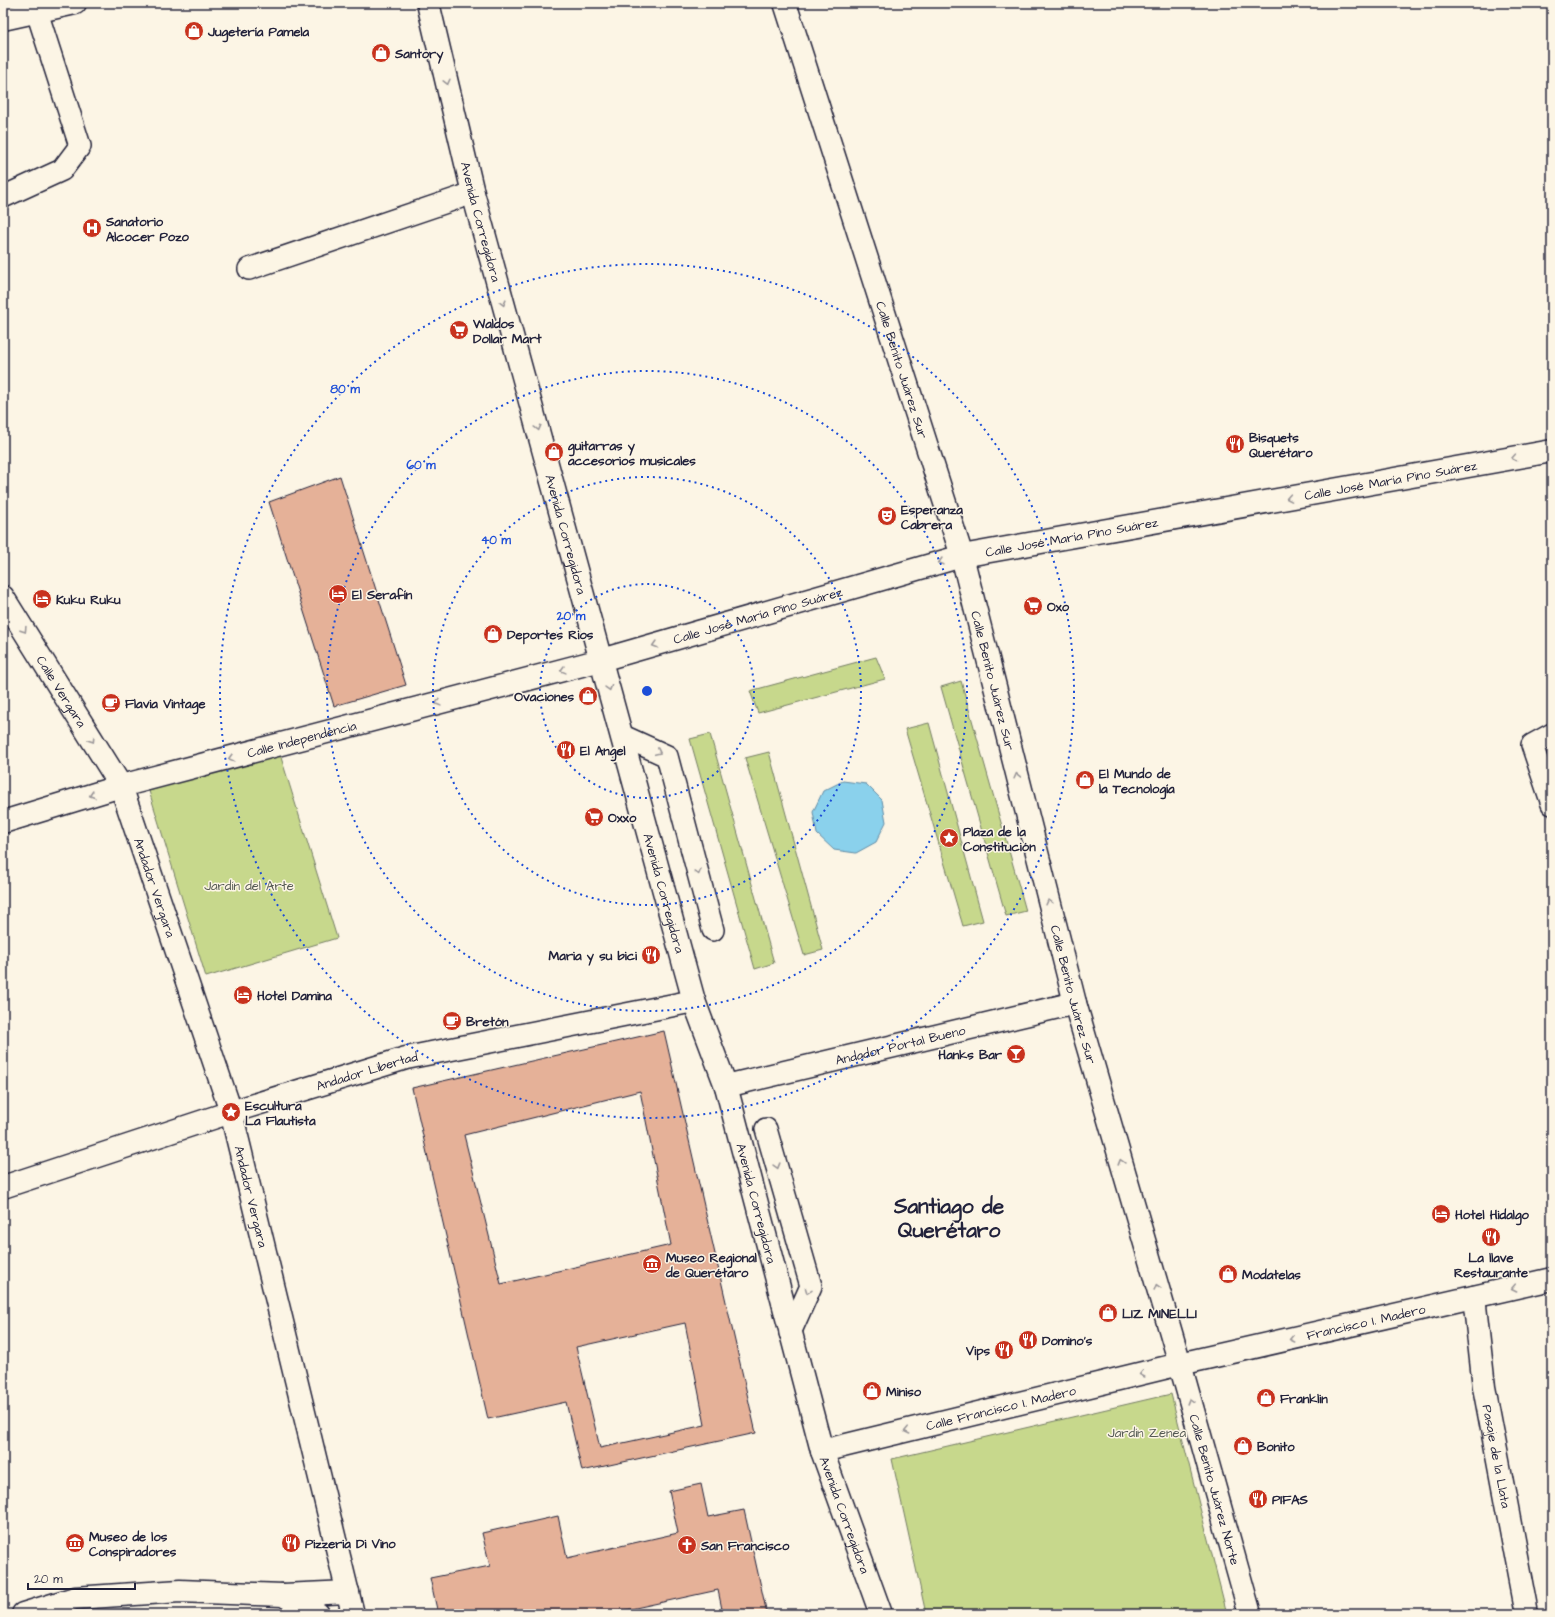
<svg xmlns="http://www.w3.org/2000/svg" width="1555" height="1617" font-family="'Architects Daughter',sans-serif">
	<rect width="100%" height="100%" fill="#fcf5e5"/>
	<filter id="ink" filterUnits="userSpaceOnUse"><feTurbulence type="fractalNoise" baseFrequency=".025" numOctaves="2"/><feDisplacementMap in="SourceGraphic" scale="8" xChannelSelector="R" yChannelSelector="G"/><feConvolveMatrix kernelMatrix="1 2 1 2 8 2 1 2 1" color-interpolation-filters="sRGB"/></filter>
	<g filter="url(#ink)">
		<g fill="#c7d88c" stroke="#747d64">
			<polygon points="876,657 885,679 758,713 750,691"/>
			<polygon points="961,681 1026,911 1006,916 941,687"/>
			<polygon points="929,723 983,921 963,926 905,729"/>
			<polygon points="710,734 774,963 755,969 690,739"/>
			<polygon points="279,751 337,938 206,977 149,791"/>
			<polygon points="769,752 823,950 804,955 745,758"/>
			<polygon points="1171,1394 1227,1614 926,1614 892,1459"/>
		</g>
		<polygon fill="#8ad1ec" stroke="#608ba5" points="843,781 866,784 882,800 886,822 876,842 856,853 834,850 817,834 813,812 823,791"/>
		<g fill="#e5b198" stroke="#22223b" fill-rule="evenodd">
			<polygon points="340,476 406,685 334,706 269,502"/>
			<path d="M664,1031L756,1433L582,1471L566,1402L488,1419L412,1088ZM640,1091L671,1245L501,1284L464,1135ZM685,1323L705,1425L600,1448L576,1347Z"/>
			<polygon points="701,1484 708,1517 744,1510 767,1614 723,1614 718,1590 608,1614 438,1614 430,1578 490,1566 482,1533 558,1516 567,1558 678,1533 669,1491"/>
		</g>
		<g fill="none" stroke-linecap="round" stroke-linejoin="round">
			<g stroke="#22223b" stroke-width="24">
				<g id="service">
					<polyline points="3,197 62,170 80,146 37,12"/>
					<polyline points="249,269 473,193"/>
					<polyline points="1552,734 1532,745 1552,804"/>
					<polyline points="623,736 667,756 713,930"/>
					<polyline points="766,1129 811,1286 790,1333"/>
				</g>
			</g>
			<g stroke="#22223b" stroke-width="25">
				<g id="pedestrian">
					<path id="s1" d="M121,786L231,1112L353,1614"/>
					<path id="s2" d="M726,1086L1075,1003"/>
					<path id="s3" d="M3,1187L231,1112L406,1058L694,1001"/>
					<path id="s4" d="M1474,1297L1484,1387L1527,1614"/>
					<polyline points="283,1595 348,1592"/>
					<polyline points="23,1614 75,1598 180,1591 283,1595 318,1614"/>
				</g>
			</g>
			<g stroke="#22223b" stroke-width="25">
				<g id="minor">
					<polyline points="3,19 75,3"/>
					<path id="s5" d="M3,597L121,786"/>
					<path id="s6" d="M822,1451L1180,1364L1552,1279"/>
				</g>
			</g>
			<g stroke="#22223b" stroke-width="25">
				<g id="tertiary">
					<path id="s7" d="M785,3L962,556L1075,1003L1180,1364L1250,1614"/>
					<path id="s8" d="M3,822L121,786L601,660"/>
				</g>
			</g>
			<g stroke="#22223b" stroke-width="25">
				<g id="secondary">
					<path id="s9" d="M428,3L473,193L694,1001L726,1086L822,1451L881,1614"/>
					<path id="s10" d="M601,660L962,556L1552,451"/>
				</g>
			</g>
			<use href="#service" stroke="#fcf5e5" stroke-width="21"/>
			<use href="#pedestrian" stroke="#fcf5e5" stroke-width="22"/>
			<use href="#minor" stroke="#fcf5e5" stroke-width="22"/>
			<use href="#tertiary" stroke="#fcf5e5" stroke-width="22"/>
			<use href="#secondary" stroke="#fcf5e5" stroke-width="22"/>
		</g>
		<defs><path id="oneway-chevron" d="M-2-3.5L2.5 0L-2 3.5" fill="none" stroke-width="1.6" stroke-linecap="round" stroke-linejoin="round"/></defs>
		<g stroke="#9a9698">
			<use href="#oneway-chevron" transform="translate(447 82) rotate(76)"/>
			<use href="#oneway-chevron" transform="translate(503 303) rotate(75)"/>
			<use href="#oneway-chevron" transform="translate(538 428) rotate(75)"/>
			<use href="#oneway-chevron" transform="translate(1514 458) rotate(170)"/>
			<use href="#oneway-chevron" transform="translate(1289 498) rotate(170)"/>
			<use href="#oneway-chevron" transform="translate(941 562) rotate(164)"/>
			<use href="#oneway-chevron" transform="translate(24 630) rotate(58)"/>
			<use href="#oneway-chevron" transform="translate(655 645) rotate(164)"/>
			<use href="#oneway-chevron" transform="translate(563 670) rotate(165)"/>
			<use href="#oneway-chevron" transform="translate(609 688) rotate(74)"/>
			<use href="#oneway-chevron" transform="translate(438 703) rotate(165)"/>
			<use href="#oneway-chevron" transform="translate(92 740) rotate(58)"/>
			<use href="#oneway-chevron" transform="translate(658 752) rotate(25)"/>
			<use href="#oneway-chevron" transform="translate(231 758) rotate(165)"/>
			<use href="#oneway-chevron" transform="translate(1017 776) rotate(-104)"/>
			<use href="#oneway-chevron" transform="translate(92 795) rotate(163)"/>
			<use href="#oneway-chevron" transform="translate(698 872) rotate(75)"/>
			<use href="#oneway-chevron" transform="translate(1049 902) rotate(-104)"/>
			<use href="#oneway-chevron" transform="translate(1121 1162) rotate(-106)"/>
			<use href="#oneway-chevron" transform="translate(777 1166) rotate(74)"/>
			<use href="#oneway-chevron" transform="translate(1157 1287) rotate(-106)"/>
			<use href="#oneway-chevron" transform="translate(1514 1288) rotate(168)"/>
			<use href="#oneway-chevron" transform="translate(808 1291) rotate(111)"/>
			<use href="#oneway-chevron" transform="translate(1292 1339) rotate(167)"/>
			<use href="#oneway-chevron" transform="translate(1142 1374) rotate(166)"/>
			<use href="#oneway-chevron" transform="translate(1190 1401) rotate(-106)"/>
			<use href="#oneway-chevron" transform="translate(907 1431) rotate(167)"/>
		</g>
	</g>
	<g fill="none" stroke="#1d4ed8" stroke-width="2" stroke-dasharray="2 4">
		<circle cx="647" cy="691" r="107"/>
		<circle cx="647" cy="691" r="214"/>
		<circle cx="647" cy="691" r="320"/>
		<circle cx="647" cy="691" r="427"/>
	</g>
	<defs>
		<g id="shop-disc" transform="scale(1)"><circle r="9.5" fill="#c8321e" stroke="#fcf5e5"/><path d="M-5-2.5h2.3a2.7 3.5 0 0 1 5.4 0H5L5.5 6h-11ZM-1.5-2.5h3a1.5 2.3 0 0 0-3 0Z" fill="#fff"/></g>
		<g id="hospital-disc" transform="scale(1)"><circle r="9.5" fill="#c8321e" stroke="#fcf5e5"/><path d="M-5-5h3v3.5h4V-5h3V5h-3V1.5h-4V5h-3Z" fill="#fff"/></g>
		<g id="supermarket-disc" transform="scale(1)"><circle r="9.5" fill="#c8321e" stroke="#fcf5e5"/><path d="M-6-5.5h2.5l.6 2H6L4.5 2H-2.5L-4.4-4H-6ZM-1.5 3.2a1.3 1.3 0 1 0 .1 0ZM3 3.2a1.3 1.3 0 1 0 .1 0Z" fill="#fff"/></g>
		<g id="restaurant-disc" transform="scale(1)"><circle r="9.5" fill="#c8321e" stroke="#fcf5e5"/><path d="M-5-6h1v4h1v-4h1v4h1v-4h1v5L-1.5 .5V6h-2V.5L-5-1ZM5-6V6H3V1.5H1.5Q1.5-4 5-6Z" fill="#fff"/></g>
		<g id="theatre-disc" transform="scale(1)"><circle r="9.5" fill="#c8321e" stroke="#fcf5e5"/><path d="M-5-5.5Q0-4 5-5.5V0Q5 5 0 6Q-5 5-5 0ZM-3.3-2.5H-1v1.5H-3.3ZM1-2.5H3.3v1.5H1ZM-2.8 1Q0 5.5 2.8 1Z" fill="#fff"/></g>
		<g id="hotel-disc" transform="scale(1)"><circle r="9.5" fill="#c8321e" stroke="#fcf5e5"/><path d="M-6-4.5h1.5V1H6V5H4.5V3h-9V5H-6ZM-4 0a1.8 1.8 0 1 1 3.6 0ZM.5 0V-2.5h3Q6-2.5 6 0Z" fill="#fff"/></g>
		<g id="cafe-disc" transform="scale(1)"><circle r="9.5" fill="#c8321e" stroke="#fcf5e5"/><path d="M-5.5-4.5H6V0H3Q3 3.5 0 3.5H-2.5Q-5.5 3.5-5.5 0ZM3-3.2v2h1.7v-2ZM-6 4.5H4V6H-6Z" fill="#fff"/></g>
		<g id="sight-disc" transform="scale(1)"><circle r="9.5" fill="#c8321e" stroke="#fcf5e5"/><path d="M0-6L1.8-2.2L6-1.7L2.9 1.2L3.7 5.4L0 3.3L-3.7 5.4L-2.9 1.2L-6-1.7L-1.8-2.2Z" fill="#fff"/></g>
		<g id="bar-disc" transform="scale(1)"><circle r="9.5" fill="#c8321e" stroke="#fcf5e5"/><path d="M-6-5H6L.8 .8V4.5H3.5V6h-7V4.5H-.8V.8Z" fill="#fff"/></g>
		<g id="museum-disc" transform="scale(1)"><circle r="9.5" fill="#c8321e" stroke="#fcf5e5"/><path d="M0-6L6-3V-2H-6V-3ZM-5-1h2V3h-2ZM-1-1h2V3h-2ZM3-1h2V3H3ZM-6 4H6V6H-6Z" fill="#fff"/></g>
		<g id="church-disc" transform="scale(1)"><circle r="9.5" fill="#c8321e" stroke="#fcf5e5"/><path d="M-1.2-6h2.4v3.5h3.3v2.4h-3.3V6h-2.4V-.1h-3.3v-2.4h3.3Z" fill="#fff"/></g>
	</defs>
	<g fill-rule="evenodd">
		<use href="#shop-disc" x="194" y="31"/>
		<use href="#shop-disc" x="381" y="53"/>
		<use href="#hospital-disc" x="92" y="228"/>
		<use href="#supermarket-disc" x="459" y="330"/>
		<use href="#restaurant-disc" x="1235" y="444"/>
		<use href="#shop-disc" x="554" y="452"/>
		<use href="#theatre-disc" x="887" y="516"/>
		<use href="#hotel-disc" x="338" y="594"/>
		<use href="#hotel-disc" x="42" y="599"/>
		<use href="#supermarket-disc" x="1033" y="606"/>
		<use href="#shop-disc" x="493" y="634"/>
		<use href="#shop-disc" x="588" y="696"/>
		<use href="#cafe-disc" x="111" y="703"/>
		<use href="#restaurant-disc" x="566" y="750"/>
		<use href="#shop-disc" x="1085" y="780"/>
		<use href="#supermarket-disc" x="594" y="817"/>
		<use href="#sight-disc" x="949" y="838"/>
		<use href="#restaurant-disc" x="651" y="955"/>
		<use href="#hotel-disc" x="243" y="995"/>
		<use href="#cafe-disc" x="452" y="1021"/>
		<use href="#bar-disc" x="1016" y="1054"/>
		<use href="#sight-disc" x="231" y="1112"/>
		<use href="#hotel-disc" x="1441" y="1214"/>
		<use href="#restaurant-disc" x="1491" y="1237"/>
		<use href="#museum-disc" x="652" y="1264"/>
		<use href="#shop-disc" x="1228" y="1274"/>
		<use href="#shop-disc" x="1108" y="1313"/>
		<use href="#restaurant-disc" x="1028" y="1340"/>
		<use href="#restaurant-disc" x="1004" y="1350"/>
		<use href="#shop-disc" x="872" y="1391"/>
		<use href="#shop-disc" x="1266" y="1398"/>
		<use href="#shop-disc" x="1243" y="1446"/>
		<use href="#restaurant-disc" x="1258" y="1499"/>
		<use href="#museum-disc" x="75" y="1543"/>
		<use href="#restaurant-disc" x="291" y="1543"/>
		<use href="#church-disc" x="687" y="1545"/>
	</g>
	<g text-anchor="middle" stroke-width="3" stroke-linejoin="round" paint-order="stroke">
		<g font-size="13" font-weight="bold" fill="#22223b" stroke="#fcf5e5" text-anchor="start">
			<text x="208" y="36">Jugetería Pamela</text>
			<text x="395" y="58">Santory</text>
			<text x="106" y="226">Sanatorio<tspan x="106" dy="15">Alcocer Pozo</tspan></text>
			<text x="473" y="328">Waldos<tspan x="473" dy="15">Dollar Mart</tspan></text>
			<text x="1249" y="442">Bisquets<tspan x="1249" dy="15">Querétaro</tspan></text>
			<text x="568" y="450">guitarras y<tspan x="568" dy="15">accesorios musicales</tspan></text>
			<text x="901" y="514">Esperanza<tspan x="901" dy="15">Cabrera</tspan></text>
			<text x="352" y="599">El Serafín</text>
			<text x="56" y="604">Kuku Ruku</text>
			<text x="1047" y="611">Oxo</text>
			<text x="507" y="639">Deportes Rios</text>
			<text x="574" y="701" text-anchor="end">Ovaciones</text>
			<text x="125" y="708">Flavia Vintage</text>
			<text x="580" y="755">El Angel</text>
			<text x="1099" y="778">El Mundo de<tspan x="1099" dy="15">la Tecnología</tspan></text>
			<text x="608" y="822">Oxxo</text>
			<text x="963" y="836">Plaza de la<tspan x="963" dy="15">Constitución</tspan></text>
			<text x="637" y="960" text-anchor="end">Maria y su bici</text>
			<text x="257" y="1000">Hotel Damina</text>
			<text x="466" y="1026">Bretón</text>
			<text x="1002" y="1059" text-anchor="end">Hanks Bar</text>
			<text x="245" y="1110">Escultura<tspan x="245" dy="15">La Flautista</tspan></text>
			<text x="1455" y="1219">Hotel Hidalgo</text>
			<text x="666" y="1262">Museo Regional<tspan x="666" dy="15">de Querétaro</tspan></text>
			<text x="1491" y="1262" text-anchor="middle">La llave<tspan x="1491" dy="15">Restaurante</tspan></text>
			<text x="1242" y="1279">Modatelas</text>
			<text x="1122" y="1318">LIZ MINELLI</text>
			<text x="1042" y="1345">Domino's</text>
			<text x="990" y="1355" text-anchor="end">Vips</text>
			<text x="886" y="1396">Miniso</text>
			<text x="1280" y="1403">Franklin</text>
			<text x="1257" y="1451">Bonito</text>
			<text x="1272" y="1504">PIFAS</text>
			<text x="89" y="1541">Museo de los<tspan x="89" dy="15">Conspiradores</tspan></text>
			<text x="305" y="1548">Pizzeria Di Vino</text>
			<text x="701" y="1550">San Francisco</text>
		</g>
		<g font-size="13" fill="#22223b" stroke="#fcf5e5">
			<text dy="5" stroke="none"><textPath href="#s9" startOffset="225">Avenida Corregidora</textPath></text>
			<text dy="5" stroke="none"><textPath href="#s7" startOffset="385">Calle Benito Juárez Sur</textPath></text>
			<text dy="5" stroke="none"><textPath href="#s10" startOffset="811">Calle José María Pino Suárez</textPath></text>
			<text dy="5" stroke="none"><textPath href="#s9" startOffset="549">Avenida Corregidora</textPath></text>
			<text dy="5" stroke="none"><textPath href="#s10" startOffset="487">Calle José María Pino Suárez</textPath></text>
			<text dy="5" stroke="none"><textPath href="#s10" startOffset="163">Calle José María Pino Suárez</textPath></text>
			<text dy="5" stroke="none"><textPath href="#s7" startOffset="709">Calle Benito Juárez Sur</textPath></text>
			<text dy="5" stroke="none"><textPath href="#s5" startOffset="111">Calle Vergara</textPath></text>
			<text dy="5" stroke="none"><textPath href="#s8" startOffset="310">Calle Independencia</textPath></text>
			<text dy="5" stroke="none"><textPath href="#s1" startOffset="107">Andador Vergara</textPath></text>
			<text dy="5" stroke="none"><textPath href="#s9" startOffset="921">Avenida Corregidora</textPath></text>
			<text dy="5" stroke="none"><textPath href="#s7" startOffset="1033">Calle Benito Juárez Sur</textPath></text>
			<text dy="5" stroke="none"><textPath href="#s2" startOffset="179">Andador Portal Bueno</textPath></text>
			<text dy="5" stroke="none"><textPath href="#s3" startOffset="382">Andador Libertad</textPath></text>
			<text dy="5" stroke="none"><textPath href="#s1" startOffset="431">Andador Vergara</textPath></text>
			<text dy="5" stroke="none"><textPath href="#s9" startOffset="1245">Avenida Corregidora</textPath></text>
			<text dy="5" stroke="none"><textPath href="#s6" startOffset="559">Francisco I. Madero</textPath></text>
			<text dy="5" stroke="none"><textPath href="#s6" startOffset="184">Calle Francisco I. Madero</textPath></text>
			<text dy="5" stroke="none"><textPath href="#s4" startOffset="161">Pasaje de la Llata</textPath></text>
			<text dy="5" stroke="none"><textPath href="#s7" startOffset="1548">Calle Benito Juárez Norte</textPath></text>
			<text dy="5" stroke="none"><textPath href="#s9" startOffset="1569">Avenida Corregidora</textPath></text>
		</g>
		<g font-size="13" fill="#545953" stroke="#fcf5e5">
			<text x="249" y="890">Jardín del Arte</text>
			<text x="1147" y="1437">Jardín Zenea</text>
		</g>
		<g font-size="21" font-weight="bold" fill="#22223b" stroke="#fcf5e5">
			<text x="949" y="1213">Santiago de<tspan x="949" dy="24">Querétaro</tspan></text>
		</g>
	</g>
	<circle cx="647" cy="691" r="6" fill="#1d4ed8" stroke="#fcf5e5" stroke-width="2"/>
	<g font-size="12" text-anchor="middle" font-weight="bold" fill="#1d4ed8" stroke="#fcf5e5" stroke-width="3" stroke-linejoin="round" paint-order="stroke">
		<text x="345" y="393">80 m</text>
		<text x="421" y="469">60 m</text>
		<text x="496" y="544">40 m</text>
		<text x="571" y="620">20 m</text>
	</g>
	<rect width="1555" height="1617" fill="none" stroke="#fcf5e5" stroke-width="16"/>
	<rect x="8" y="8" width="1539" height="1601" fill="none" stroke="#22223b" stroke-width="1.5" filter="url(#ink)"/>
	<path d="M28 1583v6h107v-6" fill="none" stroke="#22223b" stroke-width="2"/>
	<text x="34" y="1583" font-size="12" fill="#22223b" stroke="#fcf5e5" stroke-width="3" paint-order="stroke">20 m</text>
</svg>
